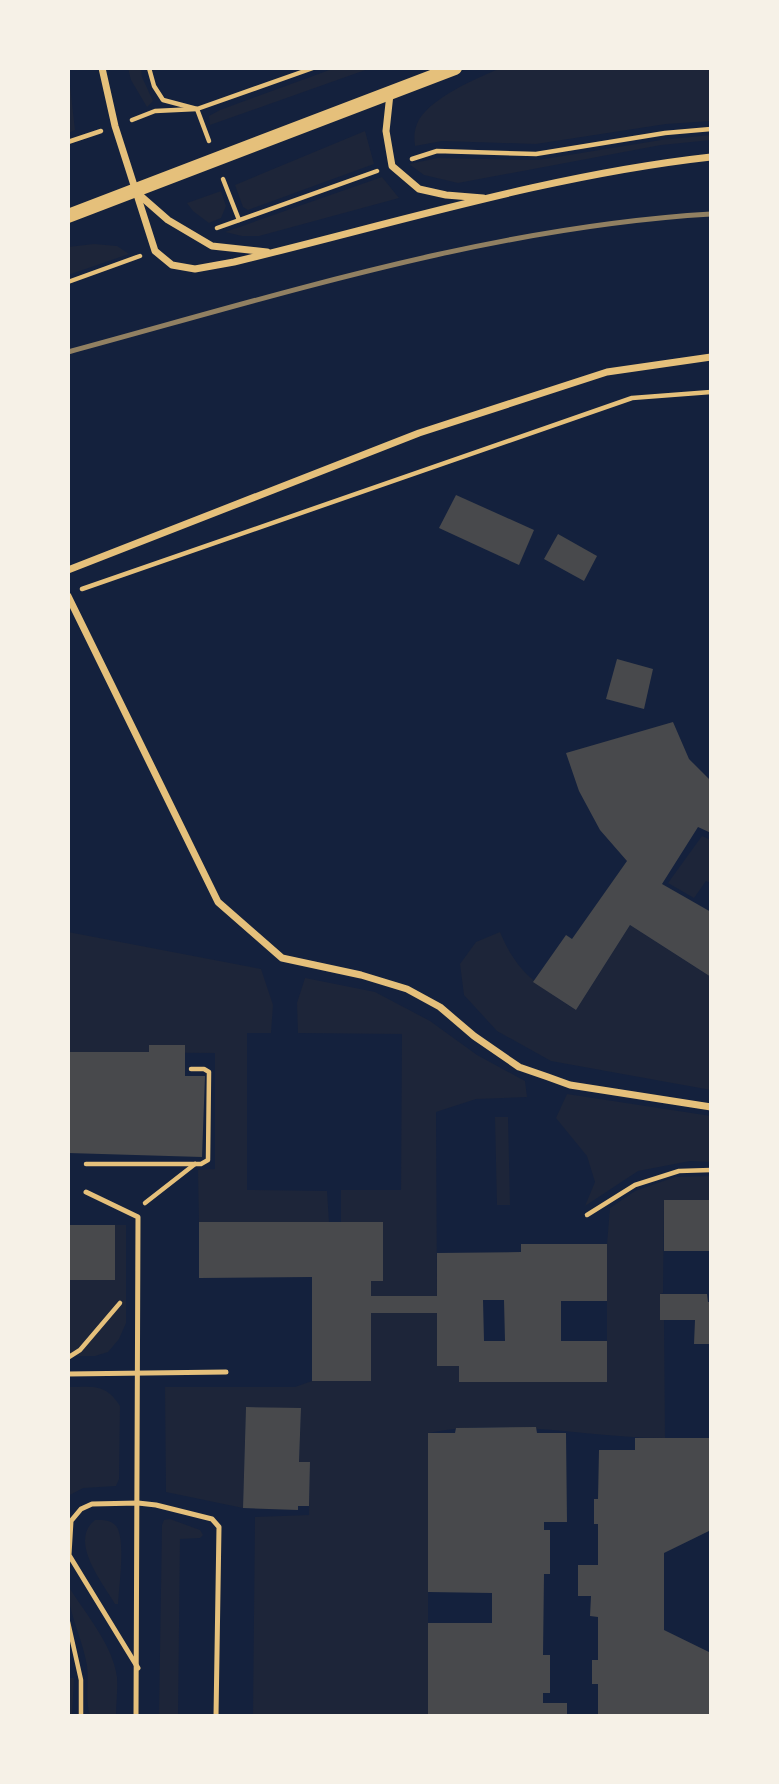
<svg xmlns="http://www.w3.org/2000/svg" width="779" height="1784" font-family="Arial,sans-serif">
	<rect width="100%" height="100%" fill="#14213d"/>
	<g fill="#1d2539">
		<polygon points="68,68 75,130 68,133"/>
		<polygon points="128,68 141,68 142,77 153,101 147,107 131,80"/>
		<polygon points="335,68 371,68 210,125 209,116 220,110"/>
		<path d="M501,68H711V121L666,124L536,144L442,141L415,146C414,138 414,131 417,124C427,99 477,78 501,68Z"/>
		<polygon points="365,131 374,164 248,210 243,207 235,185"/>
		<polygon points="711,135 711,140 661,145 458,183 424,175 409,164 438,158 538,160 661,140"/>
		<polygon points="382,177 399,198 259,236 242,236 225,232"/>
		<polygon points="221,191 226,206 221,218 209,223 193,211 187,203"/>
		<polygon points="94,244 117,246 129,254 68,275 68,247"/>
		<polygon points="702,836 711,840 711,883 706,881 694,898 668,883"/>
		<path d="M630,925L711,977V1090L551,1061L497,1031L464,995L460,964L476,942L500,932C517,974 540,986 576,1010Z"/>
		<polygon points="68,932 261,969 273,1005 271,1033 247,1033 247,1190 327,1191 329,1222 199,1222 198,1170 215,1169 215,1053 68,1052"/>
		<polygon points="305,978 375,992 430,1021 477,1055 525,1081 527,1097 476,1099 436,1112 437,1296 371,1296 371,1281 383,1280 383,1223 341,1222 341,1190 401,1190 402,1034 298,1033 297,1003"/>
		<polygon points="567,1094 711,1116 711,1162 690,1161 638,1171 585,1206 595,1182 587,1156 556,1118"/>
		<polygon points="495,1117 508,1117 510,1205 497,1205"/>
		<path d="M711,1176V1200L664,1201L663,1293L660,1294L661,1320H664L665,1438C586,1438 507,1417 428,1433V1716H253L255,1517L309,1515L310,1463L299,1462L301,1409L246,1407L243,1508L166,1492L165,1387H295L312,1381L371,1313H437V1365L459,1366V1382H607V1244L610,1208L635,1191L675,1177Z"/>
		<polygon points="115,1225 126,1225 126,1323 119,1339 108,1352 95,1356 68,1356 68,1280 115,1280"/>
		<path d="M68,1387C92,1387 106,1383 120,1406L119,1479L116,1486L83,1488L68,1496Z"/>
		<polygon points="170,1519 200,1530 203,1535 200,1538 180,1539 178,1716 159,1716 162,1525 164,1520"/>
		<path d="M95,1520C102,1520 110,1519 116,1526C126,1538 119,1587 118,1604H115C103,1583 68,1541 95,1520Z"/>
		<path d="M68,1586C85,1613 113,1645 117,1677C118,1690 116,1703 116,1716H90C85,1700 89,1682 87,1666C83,1639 68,1614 68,1586Z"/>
		<polygon points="68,1678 74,1678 72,1716 68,1716"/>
	</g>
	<g fill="#48494c" fill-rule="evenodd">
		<polygon points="456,495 534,530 519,565 439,528"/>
		<polygon points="558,534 597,556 584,581 544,559"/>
		<polygon points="617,659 653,669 644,709 606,699"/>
		<polygon points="673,722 689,759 711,781 711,833 698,827 662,884 711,912 711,977 630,925 576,1010 533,982 566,935 572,939 627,861 600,830 579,791 566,753"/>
		<polygon points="149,1045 185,1045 185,1076 205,1076 202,1157 68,1153 68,1052 149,1052"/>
		<rect x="664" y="1200" width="47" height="51"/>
		<path d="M199,1222H383V1281H371V1296H437V1253L521,1252V1244H607V1301H561V1341H607V1382H459V1366H437V1313H371V1381H312V1277L199,1278ZM483,1300H504L505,1341H484Z"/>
		<rect x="68" y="1225" width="47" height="55"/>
		<polygon points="660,1294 707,1294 708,1302 711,1302 711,1344 694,1344 695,1320 660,1320"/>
		<polygon points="246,1407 301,1408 299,1462 310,1462 309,1506 298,1506 298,1510 243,1508"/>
		<polygon points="536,1427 537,1433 566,1433 567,1522 544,1522 544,1530 550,1530 550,1574 544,1574 543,1655 550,1655 550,1693 543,1693 543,1703 567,1703 567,1716 428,1716 428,1623 492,1623 492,1593 428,1592 428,1433 455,1433 456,1428"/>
		<polygon points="635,1438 711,1438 711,1530 664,1553 664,1630 711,1653 711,1716 598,1716 598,1684 592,1684 592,1660 598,1660 598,1617 590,1616 591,1596 578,1596 578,1565 598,1565 598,1524 594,1524 594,1499 598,1499 599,1450 635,1450"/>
	</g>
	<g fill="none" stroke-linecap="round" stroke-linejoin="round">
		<g stroke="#e5c07b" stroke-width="4.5">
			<polyline points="149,68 154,86 163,100 197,109 209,141"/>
			<polyline points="132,120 155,111 197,109 313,68"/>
			<polyline points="68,142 101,131"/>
			<polyline points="412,159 437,151 536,154 665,133 711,129"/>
			<polyline points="223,179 239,220"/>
			<polyline points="217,228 377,171"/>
			<polyline points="68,282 140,256"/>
			<polyline points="82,589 632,398 711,392"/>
			<polyline points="86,1164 201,1164 208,1160 209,1072 204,1069 191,1069"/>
			<polyline points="145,1203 195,1164"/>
			<polyline points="587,1215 635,1185 679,1171 711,1170"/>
			<polyline points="69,1357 80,1350 120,1303"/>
			<polyline points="68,1622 81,1680 81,1716"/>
		</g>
		<g stroke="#e5c07b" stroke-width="5">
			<polyline points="86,1192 138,1217 136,1716"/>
			<polyline points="68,1374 226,1372"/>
			<polyline points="138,1668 69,1555 71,1521 81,1509 92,1504 138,1503 156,1505 212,1519 219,1527 216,1716"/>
		</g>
		<g stroke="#e5c07b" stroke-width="7">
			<path d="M102,68L115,126L155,251L172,265L195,269L234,262C392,224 549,175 711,157"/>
			<polyline points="390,94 386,131 392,166 419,189 446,195 483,198"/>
			<polyline points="136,192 168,220 212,246 267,252"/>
			<polyline points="68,570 419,433 607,372 711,357"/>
			<polyline points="68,596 218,902 282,958 361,975 407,989 440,1007 474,1036 519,1067 548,1077 570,1085 711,1107"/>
		</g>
		<polyline stroke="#e5c07b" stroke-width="14" points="68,216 455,68"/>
		<path stroke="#918062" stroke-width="5" d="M68,352C279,295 491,227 711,214"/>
	</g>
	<rect width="779" height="1784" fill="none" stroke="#f6f1e7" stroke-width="140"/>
</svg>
